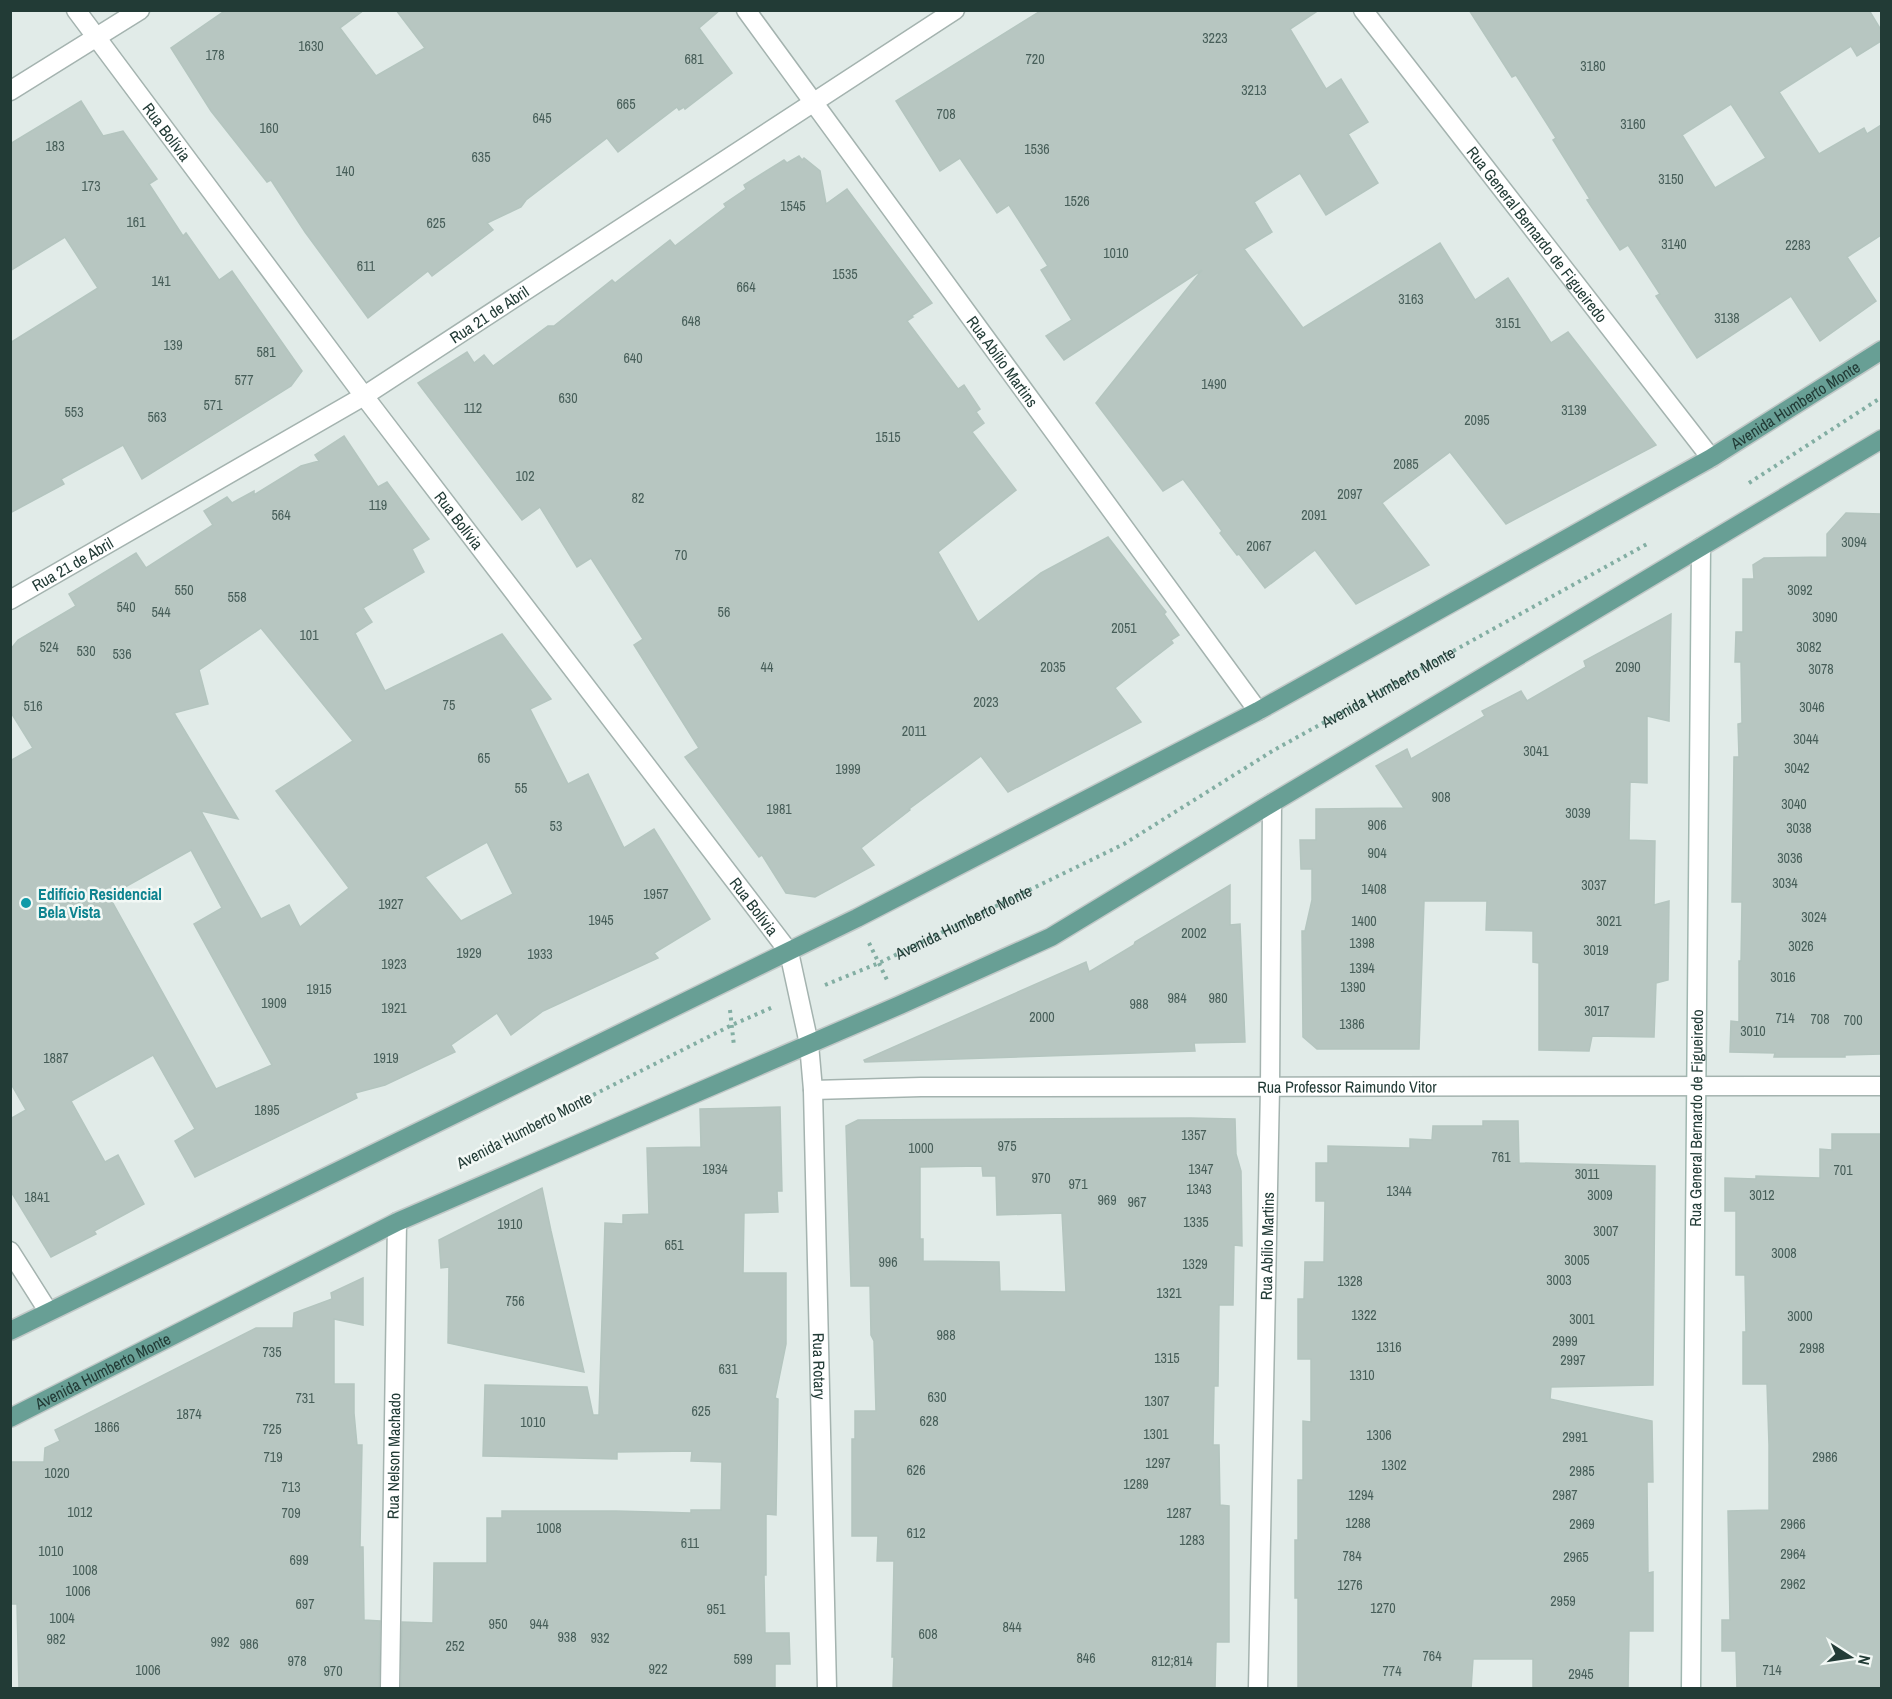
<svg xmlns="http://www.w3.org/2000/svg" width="1892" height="1699" font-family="'Archivo Narrow',sans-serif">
	<rect width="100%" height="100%" fill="#e1ebe8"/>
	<g fill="#b7c6c1" stroke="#b4c5bf" stroke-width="1.5" fill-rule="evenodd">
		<polygon points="226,10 364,10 340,28 376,76 425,48 396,10 720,10 699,28 732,73 685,109 684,107 679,110 677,107 618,152 607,138 526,200 521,207 487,223 493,230 432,276 428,271 368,318 305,232 271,180 267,182 211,111 171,48"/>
		<polygon points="1042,10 1319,10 1290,29 1326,89 1341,79 1368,122 1348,134 1378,183 1326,215 1300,173 1254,202 1272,232 1244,249 1303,328 1440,243 1475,300 1508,278 1551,343 1568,332 1656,445 1506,524 1450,452 1382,503 1429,565 1356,604 1315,550 1265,588 1239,554 1237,555 1220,533 1222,531 1183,479 1163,491 1096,403 1202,270 1064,360 1046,336 1072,320 1041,270 1048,266 1009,205 997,213 960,158 940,171 896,101"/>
		<path d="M1469,10H1869L1881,30V41L1857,56L1851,46L1779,92L1819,154L1864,128L1867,134L1881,125V235L1847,257L1876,301L1820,341L1791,296L1697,358L1656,296L1660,294L1628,245L1620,250L1587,200L1590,199L1553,140L1556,138L1516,75L1512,77ZM1731,104L1766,158L1715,188L1682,135Z"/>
		<polygon points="81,101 103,136 123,131 157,179 149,184 183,236 186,233 219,280 232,271 302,371 291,386 142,479 123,445 61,479 64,484 10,513 10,343 98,288 65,237 10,271 10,144"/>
		<polygon points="799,156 802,160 804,158 820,171 826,204 847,189 932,303 911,316 913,317 907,321 958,389 964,385 980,409 976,412 984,423 972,432 1016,490 938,552 978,622 1041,573 1108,537 1166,612 1164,614 1179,635 1171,640 1173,643 1115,688 1141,722 1008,792 981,756 909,809 910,810 861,848 874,865 815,897 786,893 762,855 759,857 685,757 699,748 634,645 643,639 591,558 577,567 540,507 522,520 418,383 467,352 474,363 484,355 493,366 548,326 554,326 612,280 615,283 670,240 675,246 726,207 724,204 746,189 744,185 784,160 787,163"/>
		<path d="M344,436L378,487L387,482L429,539L412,549L424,572L363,608L372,622L355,633L385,691L502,634L551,699L530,709L568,784L588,774L624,848L654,829L710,919L654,953L658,958L543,1011L511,1035L497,1013L451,1045L455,1052L385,1085L355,1093L357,1098L195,1177L175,1141L195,1129L153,1055L71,1101L105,1162L118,1155L144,1204L94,1231L96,1234L51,1257L10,1190V1119L26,1110L10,1082V761L33,748L10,711V650L18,640L76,606L69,594L136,553L146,568L213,525L204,511L227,497L232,503L254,491V495L301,466L319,461L315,455ZM261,628L353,741L276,791L349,888L300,927L289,905L261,919L201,811L238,819L174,713L208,704L199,670ZM487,842L513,894L461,921L425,877ZM191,850L222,908L194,924L272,1065L216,1089L109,896Z"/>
		<polygon points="1846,513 1881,514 1881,1054 1845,1055 1845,1057 1774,1057 1775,1053 1730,1052 1731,1021 1739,1022 1739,961 1741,961 1742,902 1732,902 1734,757 1739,757 1738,724 1742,723 1741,662 1735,662 1736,632 1743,632 1743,579 1754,579 1753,565 1764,558 1827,557 1827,534"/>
		<polygon points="1671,614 1669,721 1647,716 1647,783 1630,782 1629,840 1655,841 1654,905 1669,901 1668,980 1656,983 1654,1037 1592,1036 1589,1051 1539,1050 1539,963 1533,962 1533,931 1486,930 1487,901 1424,901 1419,1049 1317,1049 1303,1037 1302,931 1305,931 1312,900 1312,869 1301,869 1300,840 1316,840 1316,809 1404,808 1376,766 1407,749 1411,759 1485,716 1482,711 1521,691 1527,701 1586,667 1584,661"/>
		<polygon points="1230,885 1230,925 1240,924 1245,1042 1194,1043 1195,1051 865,1062 864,1060 1086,962 1089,972 1134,945 1135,942"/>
		<polygon points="780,1107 782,1191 777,1191 778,1212 744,1213 743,1273 786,1273 786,1344 775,1398 778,1399 776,1515 766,1514 766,1575 764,1575 765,1633 789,1633 790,1664 775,1664 775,1689 401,1689 402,1622 433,1623 434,1563 487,1563 487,1518 502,1518 502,1511 616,1511 691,1513 691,1510 721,1510 722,1462 691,1461 692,1451 617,1452 617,1459 483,1456 485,1385 587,1387 593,1415 599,1415 605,1223 623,1224 623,1215 649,1214 647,1148 701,1147 700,1109"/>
		<path d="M1191,1118L1235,1119L1236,1154L1241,1171L1242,1246L1234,1245L1233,1305H1219L1218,1386H1214L1213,1445H1219L1220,1505L1229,1506V1642H1216L1215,1689H893L894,1657H892L894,1561H877L878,1536H852V1439H855V1411H876L874,1341L871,1335L870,1286H851L846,1126L858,1120ZM982,1166L983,1176H996L997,1215L1062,1213L1066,1292L1000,1291L999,1262L923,1261V1239H920V1167Z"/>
		<polygon points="1483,1121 1518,1121 1519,1163 1655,1166 1653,1385 1551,1387 1550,1399 1652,1421 1653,1482 1647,1482 1648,1573 1653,1572 1653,1631 1629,1631 1628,1689 1533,1689 1533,1659 1473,1659 1471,1689 1298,1689 1298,1598 1295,1598 1295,1540 1298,1540 1298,1480 1303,1480 1303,1421 1311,1422 1311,1359 1298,1359 1298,1299 1304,1299 1305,1262 1324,1262 1325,1201 1316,1201 1316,1163 1328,1163 1328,1146 1410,1148 1410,1139 1432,1140 1433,1126 1483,1126"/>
		<polygon points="1832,1134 1881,1134 1881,1689 1737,1689 1736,1651 1722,1651 1722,1620 1730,1620 1728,1511 1769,1510 1769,1445 1767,1384 1743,1384 1743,1332 1746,1332 1745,1275 1736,1275 1736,1211 1725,1211 1725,1178 1756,1179 1756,1176 1820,1178 1820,1149 1832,1150"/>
		<polygon points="542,1188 551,1231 584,1372 448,1343 449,1267 441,1268 439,1240"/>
		<polygon points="363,1278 363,1325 334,1319 334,1384 354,1384 354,1413 357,1445 362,1445 360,1547 363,1547 364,1620 380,1621 379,1689 19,1689 17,1604 10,1604 11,1462 44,1462 45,1448 60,1441 55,1430 256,1328 293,1328 294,1313 332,1299 331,1293"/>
	</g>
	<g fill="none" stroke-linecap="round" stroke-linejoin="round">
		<g stroke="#a4b3af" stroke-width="21">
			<g id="street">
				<path id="s2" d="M76,10L364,396L789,952L809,1044L813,1090L827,1688"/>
				<path id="s3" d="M746,10L1258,711"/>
				<path id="s4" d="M1363,10L1711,458"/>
				<polyline points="10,91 140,10"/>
				<path id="s5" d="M10,600L364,396L955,10"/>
				<path id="s6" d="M813,1090L921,1087L1882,1086"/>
				<polyline points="10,1251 48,1311"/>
				<path id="s7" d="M390,1688L397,1222"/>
				<path id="s8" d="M1258,1688L1270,1088L1272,803"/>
			</g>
		</g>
		<g stroke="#a0b7b0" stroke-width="21">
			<g id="secondary">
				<path id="s9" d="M1691,1688L1701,547"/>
			</g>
		</g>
		<g stroke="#c1c8c7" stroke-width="21">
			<g id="primary">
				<path id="s10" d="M10,1331L857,918L1258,711L1711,458L1882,350"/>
				<path id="s11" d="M10,1418L397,1222L900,1005L1051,937L1272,803L1882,439"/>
			</g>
		</g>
		<g stroke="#83aea3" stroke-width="4" stroke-dasharray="3 4.5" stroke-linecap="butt">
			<polyline points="1749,483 1882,397"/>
			<polyline points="869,943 888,982"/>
			<path id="s1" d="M825,985L879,963L1124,844L1274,750L1647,544"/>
			<polyline points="730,1010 734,1046"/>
			<polyline points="466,1159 732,1025 773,1007"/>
		</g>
		<use href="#street" stroke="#fff" stroke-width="18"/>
		<use href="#secondary" stroke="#fff" stroke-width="18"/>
		<use href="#primary" stroke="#689f95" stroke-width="18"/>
	</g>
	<circle fill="#0f9aa8" stroke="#f2f8f5" stroke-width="2" cx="26" cy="903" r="6"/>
	<g text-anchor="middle" stroke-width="5" stroke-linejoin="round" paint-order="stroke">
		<g font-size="14" fill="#475e59">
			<text x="1215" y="43">3223</text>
			<text x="311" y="51">1630</text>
			<text x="215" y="60">178</text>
			<text x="694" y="64">681</text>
			<text x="1035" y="64">720</text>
			<text x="1593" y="71">3180</text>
			<text x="1254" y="95">3213</text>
			<text x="626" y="109">665</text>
			<text x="946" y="119">708</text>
			<text x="542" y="123">645</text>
			<text x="1633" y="129">3160</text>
			<text x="269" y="133">160</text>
			<text x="55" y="151">183</text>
			<text x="1037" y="154">1536</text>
			<text x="481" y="162">635</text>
			<text x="345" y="176">140</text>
			<text x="1671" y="184">3150</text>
			<text x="91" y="191">173</text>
			<text x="1077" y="206">1526</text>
			<text x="793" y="211">1545</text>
			<text x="136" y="227">161</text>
			<text x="436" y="228">625</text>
			<text x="1674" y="249">3140</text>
			<text x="1798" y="250">2283</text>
			<text x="1116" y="258">1010</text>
			<text x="366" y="271">611</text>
			<text x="845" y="279">1535</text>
			<text x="161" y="286">141</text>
			<text x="746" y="292">664</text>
			<text x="1411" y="304">3163</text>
			<text x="1727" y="323">3138</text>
			<text x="691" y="326">648</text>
			<text x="1508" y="328">3151</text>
			<text x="173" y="350">139</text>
			<text x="266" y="357">581</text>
			<text x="633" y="363">640</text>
			<text x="244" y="385">577</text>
			<text x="1214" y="389">1490</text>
			<text x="568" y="403">630</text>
			<text x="213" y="410">571</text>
			<text x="473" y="413">112</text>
			<text x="1574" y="415">3139</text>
			<text x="74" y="417">553</text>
			<text x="157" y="422">563</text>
			<text x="1477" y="425">2095</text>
			<text x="888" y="442">1515</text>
			<text x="1406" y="469">2085</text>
			<text x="525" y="481">102</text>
			<text x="1350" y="499">2097</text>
			<text x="638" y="503">82</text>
			<text x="378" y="510">119</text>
			<text x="281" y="520">564</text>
			<text x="1314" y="520">2091</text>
			<text x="1854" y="547">3094</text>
			<text x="1259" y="551">2067</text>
			<text x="681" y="560">70</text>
			<text x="184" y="595">550</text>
			<text x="1800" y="595">3092</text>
			<text x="237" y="602">558</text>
			<text x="126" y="612">540</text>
			<text x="161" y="617">544</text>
			<text x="724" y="617">56</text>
			<text x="1825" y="622">3090</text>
			<text x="1124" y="633">2051</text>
			<text x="309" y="640">101</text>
			<text x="49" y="652">524</text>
			<text x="1809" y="652">3082</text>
			<text x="86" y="656">530</text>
			<text x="122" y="659">536</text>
			<text x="767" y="672">44</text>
			<text x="1053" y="672">2035</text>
			<text x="1628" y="672">2090</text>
			<text x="1821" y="674">3078</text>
			<text x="986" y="707">2023</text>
			<text x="449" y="710">75</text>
			<text x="33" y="711">516</text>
			<text x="1812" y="712">3046</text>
			<text x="914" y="736">2011</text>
			<text x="1806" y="744">3044</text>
			<text x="1536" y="756">3041</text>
			<text x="484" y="763">65</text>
			<text x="1797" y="773">3042</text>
			<text x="848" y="774">1999</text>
			<text x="521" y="793">55</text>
			<text x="1441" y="802">908</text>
			<text x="1794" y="809">3040</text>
			<text x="779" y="814">1981</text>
			<text x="1578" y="818">3039</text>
			<text x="1377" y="830">906</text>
			<text x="556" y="831">53</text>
			<text x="1799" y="833">3038</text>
			<text x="1377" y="858">904</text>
			<text x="1790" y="863">3036</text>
			<text x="1785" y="888">3034</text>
			<text x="1594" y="890">3037</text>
			<text x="1374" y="894">1408</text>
			<text x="656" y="899">1957</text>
			<text x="391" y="909">1927</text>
			<text x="1814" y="922">3024</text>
			<text x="601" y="925">1945</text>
			<text x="1364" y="926">1400</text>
			<text x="1609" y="926">3021</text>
			<text x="1194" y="938">2002</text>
			<text x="1362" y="948">1398</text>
			<text x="1801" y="951">3026</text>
			<text x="1596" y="955">3019</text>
			<text x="469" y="958">1929</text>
			<text x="540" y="959">1933</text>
			<text x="394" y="969">1923</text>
			<text x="1362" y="973">1394</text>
			<text x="1783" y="982">3016</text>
			<text x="1353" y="992">1390</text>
			<text x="319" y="994">1915</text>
			<text x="1177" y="1003">984</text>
			<text x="1218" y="1003">980</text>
			<text x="274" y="1008">1909</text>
			<text x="1139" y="1009">988</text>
			<text x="394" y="1013">1921</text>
			<text x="1597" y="1016">3017</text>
			<text x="1042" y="1022">2000</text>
			<text x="1785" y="1023">714</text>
			<text x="1820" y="1024">708</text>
			<text x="1853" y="1025">700</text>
			<text x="1352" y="1029">1386</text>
			<text x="1753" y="1036">3010</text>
			<text x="56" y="1063">1887</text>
			<text x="386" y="1063">1919</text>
			<text x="267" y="1115">1895</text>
			<text x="1194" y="1140">1357</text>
			<text x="1007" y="1151">975</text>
			<text x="921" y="1153">1000</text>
			<text x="1501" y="1162">761</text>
			<text x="715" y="1174">1934</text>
			<text x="1201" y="1174">1347</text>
			<text x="1843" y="1175">701</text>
			<text x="1587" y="1179">3011</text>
			<text x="1041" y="1183">970</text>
			<text x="1078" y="1189">971</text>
			<text x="1199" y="1194">1343</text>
			<text x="1399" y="1196">1344</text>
			<text x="1600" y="1200">3009</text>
			<text x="1762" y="1200">3012</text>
			<text x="37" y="1202">1841</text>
			<text x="1107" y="1205">969</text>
			<text x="1137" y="1207">967</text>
			<text x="1196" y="1227">1335</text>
			<text x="510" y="1229">1910</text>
			<text x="1606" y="1236">3007</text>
			<text x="674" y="1250">651</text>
			<text x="1784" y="1258">3008</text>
			<text x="1577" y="1265">3005</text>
			<text x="888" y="1267">996</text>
			<text x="1195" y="1269">1329</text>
			<text x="1559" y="1285">3003</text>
			<text x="1350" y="1286">1328</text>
			<text x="1169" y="1298">1321</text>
			<text x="515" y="1306">756</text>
			<text x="1364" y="1320">1322</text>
			<text x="1800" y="1321">3000</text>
			<text x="1582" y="1324">3001</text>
			<text x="946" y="1340">988</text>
			<text x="1565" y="1346">2999</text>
			<text x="1389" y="1352">1316</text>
			<text x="1812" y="1353">2998</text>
			<text x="272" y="1357">735</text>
			<text x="1167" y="1363">1315</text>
			<text x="1573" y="1365">2997</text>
			<text x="728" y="1374">631</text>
			<text x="1362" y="1380">1310</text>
			<text x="937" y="1402">630</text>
			<text x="305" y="1403">731</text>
			<text x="1157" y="1406">1307</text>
			<text x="701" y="1416">625</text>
			<text x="189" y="1419">1874</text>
			<text x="929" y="1426">628</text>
			<text x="533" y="1427">1010</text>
			<text x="107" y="1432">1866</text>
			<text x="272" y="1434">725</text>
			<text x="1156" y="1439">1301</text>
			<text x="1379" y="1440">1306</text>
			<text x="1575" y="1442">2991</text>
			<text x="273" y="1462">719</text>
			<text x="1825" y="1462">2986</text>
			<text x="1158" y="1468">1297</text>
			<text x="1394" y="1470">1302</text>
			<text x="916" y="1475">626</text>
			<text x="1582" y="1476">2985</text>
			<text x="57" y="1478">1020</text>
			<text x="1136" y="1489">1289</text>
			<text x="291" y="1492">713</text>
			<text x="1361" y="1500">1294</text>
			<text x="1565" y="1500">2987</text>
			<text x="80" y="1517">1012</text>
			<text x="291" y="1518">709</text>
			<text x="1179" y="1518">1287</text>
			<text x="1358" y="1528">1288</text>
			<text x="1582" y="1529">2969</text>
			<text x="1793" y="1529">2966</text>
			<text x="549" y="1533">1008</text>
			<text x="916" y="1538">612</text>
			<text x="1192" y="1545">1283</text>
			<text x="690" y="1548">611</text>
			<text x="51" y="1556">1010</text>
			<text x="1793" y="1559">2964</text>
			<text x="1352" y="1561">784</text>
			<text x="1576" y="1562">2965</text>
			<text x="299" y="1565">699</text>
			<text x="85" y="1575">1008</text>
			<text x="1793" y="1589">2962</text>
			<text x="1350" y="1590">1276</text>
			<text x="78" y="1596">1006</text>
			<text x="1563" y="1606">2959</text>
			<text x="305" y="1609">697</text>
			<text x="1383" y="1613">1270</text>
			<text x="716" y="1614">951</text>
			<text x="62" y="1623">1004</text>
			<text x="498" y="1629">950</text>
			<text x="539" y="1629">944</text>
			<text x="1012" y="1632">844</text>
			<text x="928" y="1639">608</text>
			<text x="567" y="1642">938</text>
			<text x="600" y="1643">932</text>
			<text x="56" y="1644">982</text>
			<text x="220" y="1647">992</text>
			<text x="249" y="1649">986</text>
			<text x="455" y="1651">252</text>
			<text x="1432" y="1661">764</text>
			<text x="1086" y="1663">846</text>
			<text x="743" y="1664">599</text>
			<text x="297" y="1666">978</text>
			<text x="1172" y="1666">812;814</text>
			<text x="658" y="1674">922</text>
			<text x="148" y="1675">1006</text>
			<text x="1772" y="1675">714</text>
			<text x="333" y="1676">970</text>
			<text x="1392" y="1676">774</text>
			<text x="1581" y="1679">2945</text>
		</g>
		<g font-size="16" fill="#223b36" stroke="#f2f8f5">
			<text dy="6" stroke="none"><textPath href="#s2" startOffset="152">Rua Bolívia</textPath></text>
			<text dy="6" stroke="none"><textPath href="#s4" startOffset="284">Rua General Bernardo de Figueiredo</textPath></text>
			<text dy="6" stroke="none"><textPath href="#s5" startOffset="558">Rua 21 de Abril</textPath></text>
			<text dy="6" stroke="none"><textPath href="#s3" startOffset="435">Rua Abílio Martins</textPath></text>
			<text dy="6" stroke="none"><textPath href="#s10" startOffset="2012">Avenida Humberto Monte</textPath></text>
			<text dy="6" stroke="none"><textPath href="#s2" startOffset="638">Rua Bolívia</textPath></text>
			<text dy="6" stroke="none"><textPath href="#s5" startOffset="72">Rua 21 de Abril</textPath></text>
			<text dy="6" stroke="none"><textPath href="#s1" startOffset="638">Avenida Humberto Monte</textPath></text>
			<text dy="6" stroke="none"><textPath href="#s2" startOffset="1124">Rua Bolívia</textPath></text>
			<text dy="6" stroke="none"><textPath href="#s1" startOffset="152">Avenida Humberto Monte</textPath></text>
			<text dy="6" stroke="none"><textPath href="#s6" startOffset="534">Rua Professor Raimundo Vitor</textPath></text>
			<text dy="6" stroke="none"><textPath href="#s9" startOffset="570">Rua General Bernardo de Figueiredo</textPath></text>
			<text transform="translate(524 1130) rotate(-27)" y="6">Avenida Humberto Monte</text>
			<text dy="6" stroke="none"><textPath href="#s8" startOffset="442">Rua Abílio Martins</textPath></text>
			<text dy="6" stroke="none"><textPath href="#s2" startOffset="1598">Rua Rotary</textPath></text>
			<text dy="6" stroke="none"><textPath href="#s11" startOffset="104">Avenida Humberto Monte</textPath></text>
			<text dy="6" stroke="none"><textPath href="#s7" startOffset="232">Rua Nelson Machado</textPath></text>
		</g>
		<g font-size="16" font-weight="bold" fill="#0d838f" stroke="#f2f8f5" text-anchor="start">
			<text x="38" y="900">Edifício Residencial<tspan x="38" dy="18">Bela Vista</tspan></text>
		</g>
	</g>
	<rect width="1892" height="1699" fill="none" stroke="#223b36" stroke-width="24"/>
	<g transform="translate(1850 1657) rotate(102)" stroke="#f2f8f5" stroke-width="4.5" paint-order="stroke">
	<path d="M0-4.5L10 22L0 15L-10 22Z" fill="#223b36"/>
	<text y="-9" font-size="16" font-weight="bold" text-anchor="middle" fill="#223b36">N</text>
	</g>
</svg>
